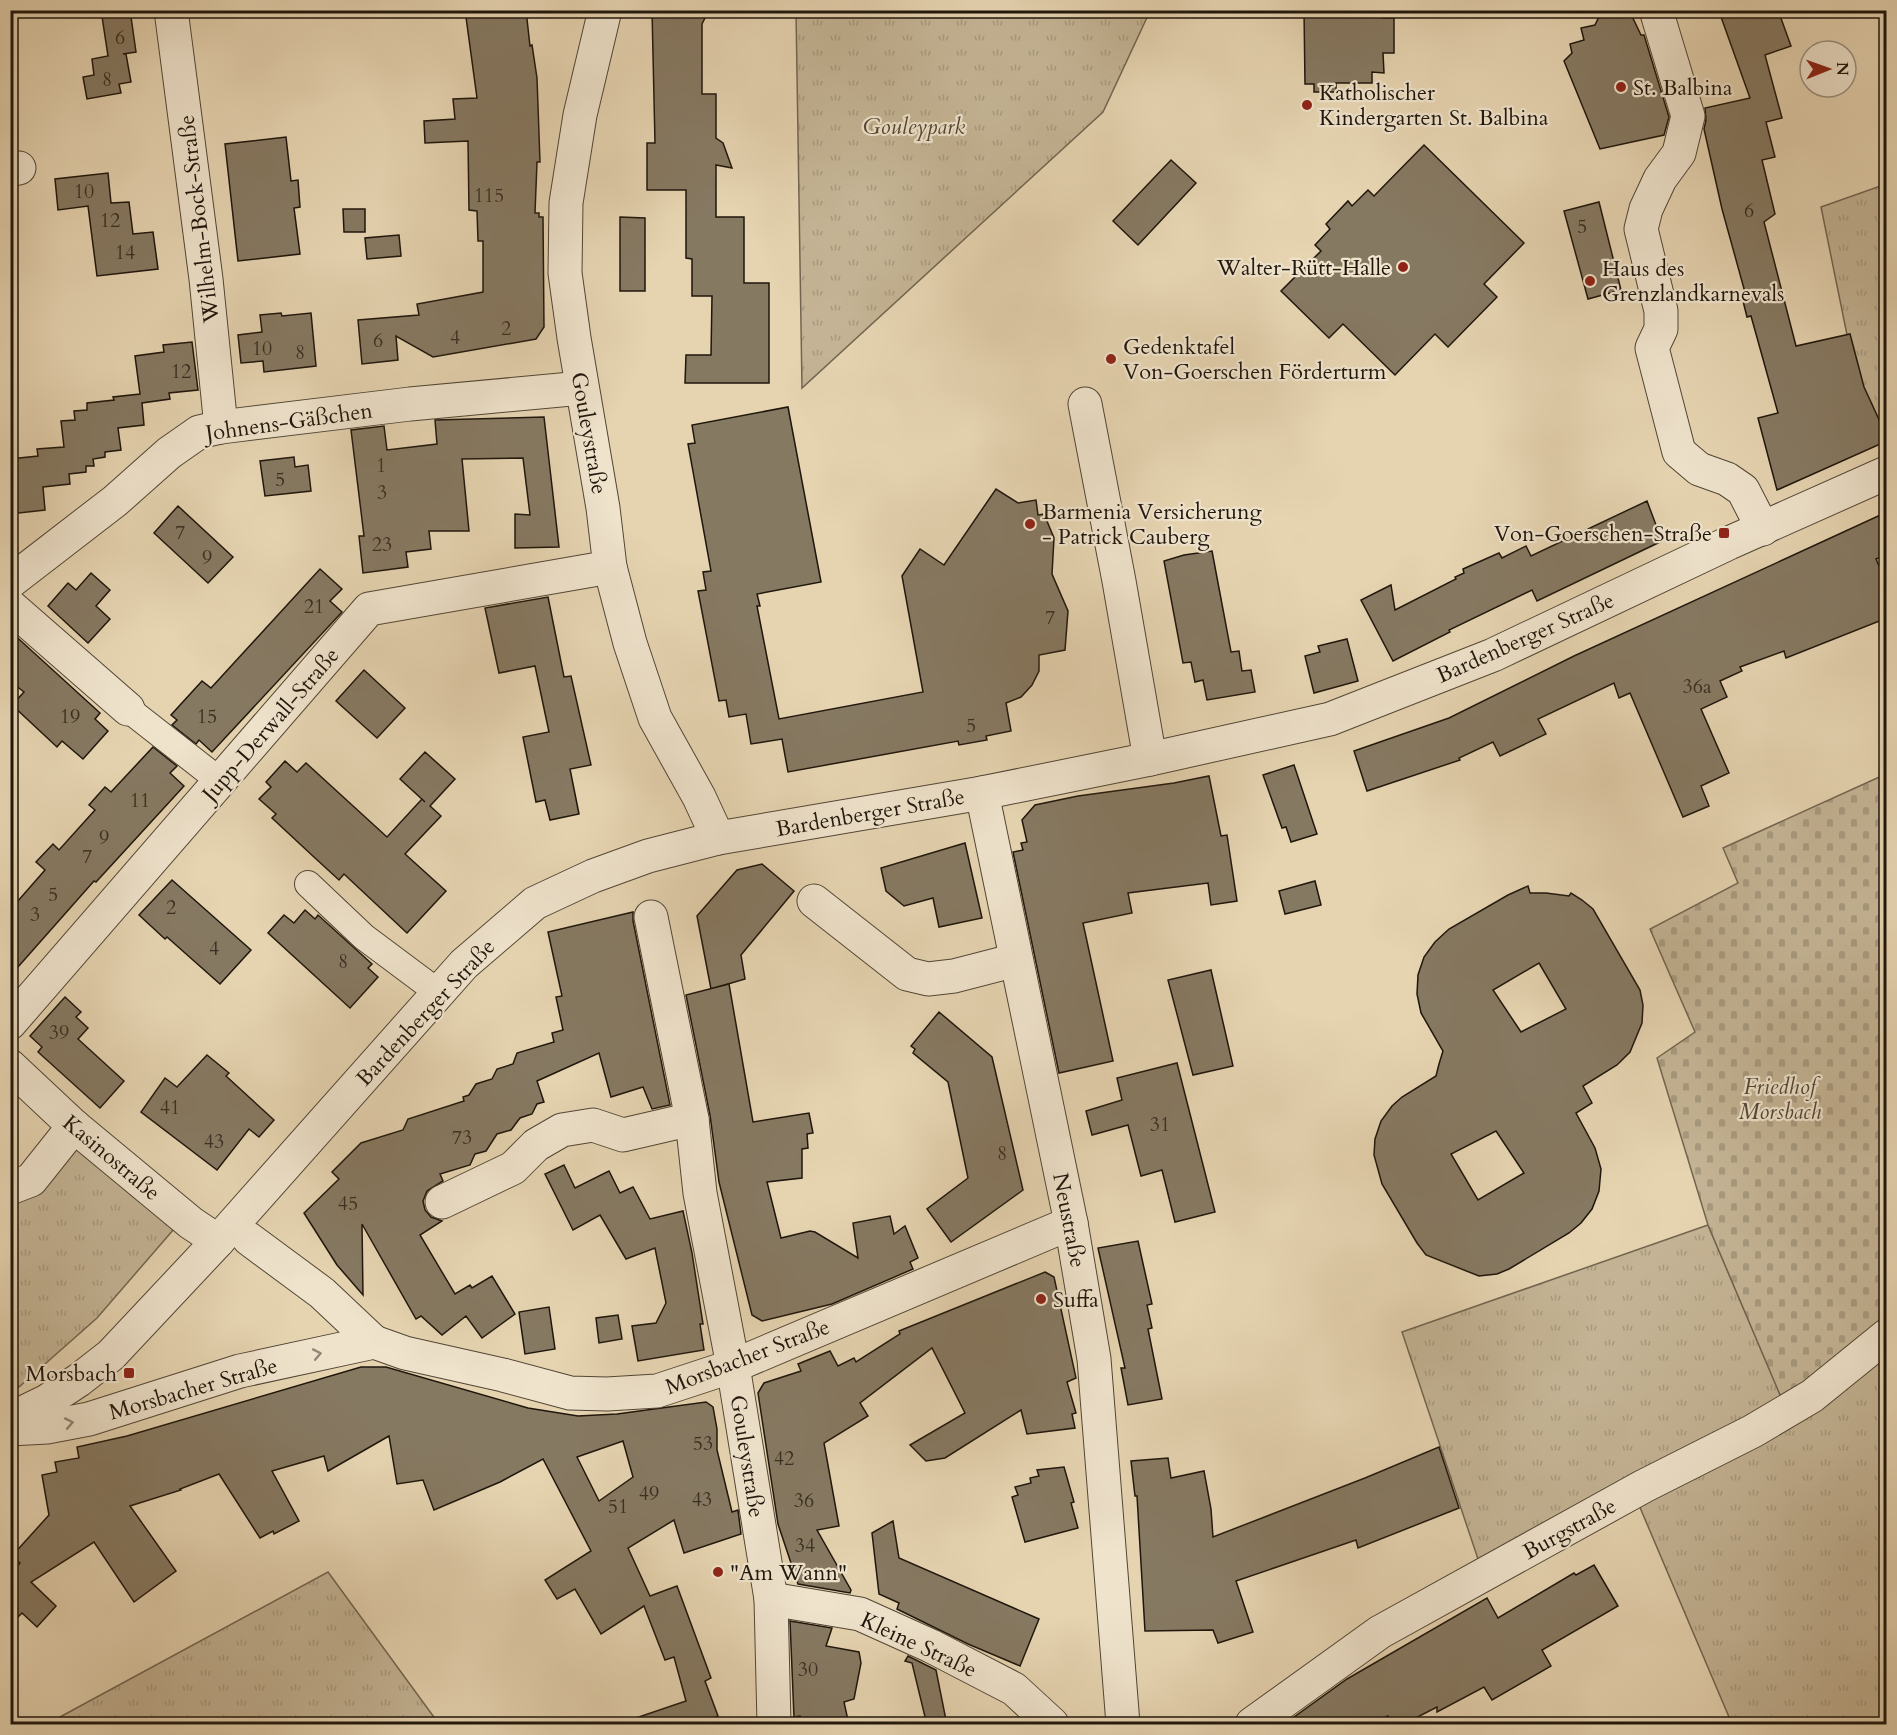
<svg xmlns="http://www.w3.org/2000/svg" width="1897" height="1735" font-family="Cardo,serif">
	<defs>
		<pattern id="grass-tufts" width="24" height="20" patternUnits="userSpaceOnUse" patternTransform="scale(1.5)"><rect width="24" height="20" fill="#c4b495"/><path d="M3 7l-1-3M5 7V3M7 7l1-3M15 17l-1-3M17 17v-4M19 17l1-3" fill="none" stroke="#a89a7f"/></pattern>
		<pattern id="cemetery-stones" width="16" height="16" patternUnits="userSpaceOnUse" patternTransform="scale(1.5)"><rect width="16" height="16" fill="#c4b495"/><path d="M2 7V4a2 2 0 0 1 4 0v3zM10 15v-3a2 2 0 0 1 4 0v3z" fill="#a89a7f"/></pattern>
	</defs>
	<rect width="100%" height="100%" fill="#e6d4b1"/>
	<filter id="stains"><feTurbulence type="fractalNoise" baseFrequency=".00333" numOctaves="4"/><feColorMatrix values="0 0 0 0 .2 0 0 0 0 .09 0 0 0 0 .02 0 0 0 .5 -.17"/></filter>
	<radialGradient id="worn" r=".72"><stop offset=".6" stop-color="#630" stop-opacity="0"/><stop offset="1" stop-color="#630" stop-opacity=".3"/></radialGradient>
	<g fill="url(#grass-tufts)" stroke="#726550" stroke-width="1.5">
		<polygon points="796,11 1150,11 1103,112 802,388"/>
		<polygon points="1886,184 1886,431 1879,434 1857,384 1821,207"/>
		<polygon points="79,1139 180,1222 97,1318 19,1387 10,1377 10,1200"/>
		<polygon points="1708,1225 1786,1408 1886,1347 1886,1724 1732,1724 1630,1484 1479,1562 1402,1332"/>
		<polygon points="328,1572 439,1724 47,1724"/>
	</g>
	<polygon fill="url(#cemetery-stones)" stroke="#726550" stroke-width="1.5" points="1886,774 1886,1325 1786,1409 1708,1225 1657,1058 1695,1032 1650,929 1738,883 1723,848"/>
	<g fill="#867962" stroke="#1f160c" stroke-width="1.5" fill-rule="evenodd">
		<polygon points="101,10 130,10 136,52 123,54 126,54 131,82 119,84 121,93 87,99 83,77 94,75 92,59 108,56"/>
		<polygon points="465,10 526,10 530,46 532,45 537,78 540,162 537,162 535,213 539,213 539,217 543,217 544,327 536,339 433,357 396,336 398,360 362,364 358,320 419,315 417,304 483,292 483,241 478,241 477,211 469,210 468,141 425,143 424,121 455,119 453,99 477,98"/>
		<polygon points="652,10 709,10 702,24 702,94 716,94 716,138 723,143 732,168 716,165 716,217 744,217 744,283 769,283 769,383 685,383 686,355 711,355 712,296 692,296 692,259 686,258 686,190 647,190 647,143 655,143"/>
		<polygon points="1304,10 1383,10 1383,18 1394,18 1394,53 1383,53 1384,73 1372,72 1372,83 1336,83 1336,92 1314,92 1314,84 1305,84"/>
		<polygon points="1602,10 1629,10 1641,35 1644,35 1669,117 1664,135 1600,149 1564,61 1572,53 1570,44 1584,40 1581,28 1595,25"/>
		<polygon points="1738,10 1778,10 1791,46 1765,55 1782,118 1766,122 1775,157 1762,160 1775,214 1764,222 1796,346 1850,334 1864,387 1887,437 1887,441 1777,490 1758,418 1778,413 1751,316 1747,317 1742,297 1746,296 1722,209 1704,129 1706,120 1705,108 1750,98 1721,17"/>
		<polygon points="286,137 291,181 298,180 300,207 294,208 300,254 238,261 225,144"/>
		<polygon points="1424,145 1524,243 1484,284 1497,297 1448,347 1435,334 1395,375 1343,324 1329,338 1281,291 1321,251 1315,245 1330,229 1326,224 1348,201 1352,206 1368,190 1374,196"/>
		<polygon points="1171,160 1196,183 1138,245 1113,221"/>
		<polygon points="108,173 111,203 129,202 133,234 153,232 158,269 97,276 88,206 58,210 55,179"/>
		<polygon points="1599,202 1621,290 1588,299 1564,211"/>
		<polygon points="343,209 365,209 365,232 344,232"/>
		<polygon points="620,217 645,218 645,291 620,291"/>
		<polygon points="399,235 401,256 367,259 365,238"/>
		<polygon points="281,313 282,316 311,313 316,366 264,372 263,361 241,363 238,335 262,332 260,315"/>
		<polygon points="192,342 198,390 169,393 170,399 142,403 144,425 118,428 121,450 105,452 105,457 93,459 94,466 86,466 86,472 69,474 70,484 43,487 45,510 10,514 10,459 38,456 37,449 64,447 61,421 75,420 74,411 87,410 87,403 114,400 113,397 140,394 135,356 164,352 163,345"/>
		<polygon points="788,407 821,582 757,594 760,606 757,606 779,719 923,692 902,576 920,549 944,565 996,489 1018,503 1036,500 1038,515 1044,514 1054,538 1052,574 1068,611 1065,650 1039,655 1039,671 1032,685 1021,697 1006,703 1011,731 986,736 987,740 959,745 958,741 788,772 782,739 751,744 746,714 729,717 726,700 719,701 698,591 706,590 703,572 711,571 688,444 695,443 692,425"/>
		<polygon points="544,417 559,547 515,548 515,514 530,515 523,458 462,459 469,531 429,531 431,549 406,552 408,567 363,573 359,536 364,536 351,430 384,426 387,450 437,444 435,420"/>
		<polygon points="294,457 295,467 308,465 311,491 265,496 260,461"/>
		<polygon points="1647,501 1662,541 1537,601 1532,590 1449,630 1450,632 1393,661 1361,600 1391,585 1395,610 1456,579 1455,577 1464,573 1463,569 1499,553 1502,558 1526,546 1531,556"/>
		<polygon points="178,506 233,557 208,583 154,533"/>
		<polygon points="1887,512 1887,555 1876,559 1887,584 1887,618 1786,658 1784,651 1740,667 1742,671 1720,681 1727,697 1701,709 1729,773 1701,786 1709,806 1683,817 1630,693 1619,698 1614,683 1538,719 1546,734 1500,756 1493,742 1459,758 1460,760 1367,791 1354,751 1449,718 1574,656"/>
		<polygon points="1212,551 1231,652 1239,651 1242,671 1251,670 1255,692 1207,700 1203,680 1195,682 1191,662 1183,663 1164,561 1184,555"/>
		<polygon points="320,569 342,589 330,601 342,612 212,752 199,740 196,744 172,725 177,720 171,715 202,681 211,688"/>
		<polygon points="91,573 110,590 96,606 110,619 88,643 48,606 68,583 76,590"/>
		<polygon points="548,597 564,677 571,676 591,765 570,769 579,814 550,820 545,800 536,802 523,737 549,732 535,666 499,673 485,608"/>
		<polygon points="10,631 100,713 95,719 108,731 83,759 62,741 57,747 12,705 24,692 10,681"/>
		<polygon points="1347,639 1358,681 1314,693 1305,656 1320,652 1318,646"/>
		<polygon points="364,670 405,708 377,738 336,701"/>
		<polygon points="153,747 177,766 170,773 184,786 96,882 94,881 10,976 10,910 45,870 36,862 53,844 59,850 95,810 89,805 105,787 111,792"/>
		<polygon points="425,752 455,779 430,806 441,816 405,854 446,891 407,933 344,874 339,880 315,858 272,818 276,814 259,799 271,787 266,782 285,761 297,772 306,763 387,837 422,799 425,802 400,779"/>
		<polygon points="1294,765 1317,834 1291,842 1286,827 1282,828 1263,775"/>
		<polygon points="1209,776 1221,836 1227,835 1237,901 1211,905 1208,883 1128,893 1132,913 1083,923 1113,1061 1059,1073 1013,852 1023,850 1021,843 1027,842 1022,820 1035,805 1078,796 1174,783"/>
		<polygon points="965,843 982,918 939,927 933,898 904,906 886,891 881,868"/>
		<polygon points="762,864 794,891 741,955 745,979 711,989 697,916 737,870"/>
		<polygon points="172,880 251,950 220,984 176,945 167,937 165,939 139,915"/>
		<polygon points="1315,881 1321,905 1285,914 1279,891"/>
		<path d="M1528,886L1530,893H1546L1569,896L1571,893L1582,900L1593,909L1640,990L1643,1005L1642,1023L1630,1052L1617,1065L1583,1086L1592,1103L1576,1113L1595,1148L1601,1169L1599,1191L1592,1209L1581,1223L1569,1233L1509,1269L1497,1274L1479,1276L1426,1255L1417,1243L1382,1184L1374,1155L1375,1139L1381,1121L1392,1106L1402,1097L1436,1076L1439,1064L1443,1051L1421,1013L1417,994L1418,975L1424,957L1435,942L1449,929L1508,895ZM1539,963L1566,1009L1521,1032L1493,990ZM1496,1131L1524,1173L1478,1200L1451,1154Z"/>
		<polygon points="305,910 315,919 318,915 372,964 368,968 378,977 350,1008 268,933 284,915 294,923"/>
		<polygon points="633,912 633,921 670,1105 652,1109 643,1087 611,1097 599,1053 537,1081 544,1102 537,1104 532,1114 520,1118 511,1130 497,1134 486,1151 475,1154 470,1165 440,1174 443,1181 427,1191 423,1201 425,1210 431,1217 442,1221 420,1235 455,1294 470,1285 472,1288 492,1276 515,1314 482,1338 466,1316 442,1335 421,1316 416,1319 362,1224 363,1295 337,1265 304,1213 339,1179 332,1172 361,1143 403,1130 408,1119 464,1101 463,1097 469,1095 476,1084 492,1079 497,1069 513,1064 517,1053 554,1042 552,1033 563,1030 556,997 562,996 548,932"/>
		<polygon points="1211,970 1233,1066 1193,1075 1168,980"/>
		<polygon points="729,984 753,1122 809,1113 813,1133 807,1134 808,1148 802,1149 802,1178 767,1182 781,1238 810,1231 815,1232 858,1258 853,1223 890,1216 894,1234 905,1226 918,1258 910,1262 913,1269 832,1304 762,1321 752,1315 719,1182 710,1115 686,995"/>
		<polygon points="65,997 81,1012 76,1017 88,1028 78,1039 124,1081 100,1108 38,1052 42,1047 30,1036"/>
		<polygon points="939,1012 992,1057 1023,1190 951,1242 927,1209 968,1178 948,1082 913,1053 915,1049 911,1046"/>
		<polygon points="207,1055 229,1073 226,1076 274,1120 259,1137 249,1129 217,1170 141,1112 165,1078 177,1087"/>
		<polygon points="1177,1063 1215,1212 1175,1222 1162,1170 1141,1176 1128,1125 1092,1135 1086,1111 1122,1100 1117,1078"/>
		<polygon points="564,1165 575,1188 609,1171 620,1193 633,1187 650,1219 683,1211 692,1253 703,1324 700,1324 704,1350 638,1361 632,1326 656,1323 666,1303 655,1248 626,1259 600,1215 573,1230 545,1174"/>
		<polygon points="1138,1241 1152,1304 1147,1305 1152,1328 1148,1329 1162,1399 1128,1405 1121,1368 1125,1368 1098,1248"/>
		<polygon points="1045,1272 1054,1277 1076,1378 1067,1382 1076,1413 1072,1414 1075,1428 1027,1434 1021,1410 945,1458 926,1461 910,1445 965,1413 932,1348 860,1403 868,1416 824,1443 839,1526 817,1530 851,1590 850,1593 798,1584 778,1524 758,1393 764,1383 801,1371 798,1364 830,1351 838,1366 854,1358 856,1362 900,1334 899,1331"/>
		<polygon points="549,1307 555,1349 525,1354 519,1312"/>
		<polygon points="618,1315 622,1339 599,1343 596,1318"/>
		<path d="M361,1367H386L528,1408L578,1416L617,1414L706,1402L713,1407L717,1429V1450L732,1512L738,1510L741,1534L684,1553L674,1520L628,1548L650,1596L677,1586L711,1678L705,1681L718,1716L701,1725H628L627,1721L686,1701L674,1657L665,1660L644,1606L601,1634L575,1589L557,1599L545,1580L591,1551L543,1459L500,1482L434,1510L423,1480L397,1484L389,1436L328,1471L324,1456L272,1471L299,1521L274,1534L273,1531L260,1538L219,1474L180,1489L181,1490L130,1506L176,1571L134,1602L94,1542L31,1582L56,1606L37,1627L22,1613L10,1625V1563L16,1568L20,1563L12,1556L49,1515L42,1475L57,1472L55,1462L79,1458L77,1447L127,1436ZM623,1441L633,1477L599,1501L577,1457Z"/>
		<polygon points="1439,1447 1459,1508 1358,1548 1356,1540 1236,1581 1253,1632 1218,1643 1213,1630 1145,1631 1137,1496 1135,1496 1131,1461 1168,1458 1171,1478 1204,1471 1211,1509 1213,1537 1365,1478"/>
		<polygon points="1064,1467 1074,1502 1071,1503 1078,1528 1025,1542 1012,1497 1018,1495 1015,1487 1031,1483 1030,1478 1039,1476 1037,1470"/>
		<polygon points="893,1521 899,1558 1039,1619 1020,1666 968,1644 897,1609 899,1603 879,1594 872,1533"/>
		<polygon points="1594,1565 1618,1606 1542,1650 1551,1666 1492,1700 1484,1687 1437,1712 1437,1707 1402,1725 1393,1725 1388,1716 1376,1721 1374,1718 1363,1725 1283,1725 1347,1679 1487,1598 1498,1618 1574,1573 1576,1575"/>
		<polygon points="790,1621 832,1628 826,1646 859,1652 861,1663 854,1699 844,1702 849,1725 801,1725 800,1716 794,1717"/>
		<polygon points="908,1656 936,1670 947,1725 927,1725 912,1663 905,1661"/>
	</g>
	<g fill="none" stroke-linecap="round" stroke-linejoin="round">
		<g stroke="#514635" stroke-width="28">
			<g id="pedestrian">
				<polyline points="128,709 220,781"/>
				<polyline points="308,884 364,937 439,993"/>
			</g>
		</g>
		<g stroke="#514635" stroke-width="35">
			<g id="minor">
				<polyline points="171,10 206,279 221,427"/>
				<polyline points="605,10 580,115 566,203 565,273 574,338 603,508 610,567 630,643 655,718 699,797 718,838"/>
				<polyline points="1656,10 1688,116 1679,153 1660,179 1646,209 1641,229 1661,311 1661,329 1652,348 1679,452 1699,469 1727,479 1743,490 1763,529"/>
				<polyline points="10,170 19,168"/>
				<polyline points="1085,404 1119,581 1150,759"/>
				<polyline points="10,582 115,501 169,453 199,432 221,427 410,404 582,388"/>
				<polyline points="10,606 128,709"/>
				<polyline points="982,793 1071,1223 1094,1359 1123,1724"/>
				<polyline points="814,901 907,974 928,979 954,976 1016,960"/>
				<polyline points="651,917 692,1119 700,1193 733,1366 771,1599 774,1724"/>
				<polyline points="10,1023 369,609 610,567"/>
				<polyline points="10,1066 74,1126 191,1223 218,1241"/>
				<polyline points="10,1188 31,1180 74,1126"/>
				<polyline points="442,1202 513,1168 536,1145 562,1130 593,1125 623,1135 692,1119"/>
				<polyline points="249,1239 322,1293 374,1342"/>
				<polyline points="10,1419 47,1401 79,1380 111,1355 218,1241 464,964 535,903 593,876 648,856 718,838 982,793 1150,759 1330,719 1493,655 1729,543 1886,473"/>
				<polyline points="10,1429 47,1427 89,1419 240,1371 374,1342 405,1353 503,1375 570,1393 607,1394 657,1391 733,1366 1071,1223"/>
				<polyline points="771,1599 860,1614 931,1646 1014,1689 1052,1724"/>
				<polyline points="1252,1724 1380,1632 1644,1486 1753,1431 1812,1396 1886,1336"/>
			</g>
		</g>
		<use href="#pedestrian" stroke="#efe3cc" stroke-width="26"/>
		<use href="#minor" stroke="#efe3cc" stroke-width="33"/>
	</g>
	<defs><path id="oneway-chevron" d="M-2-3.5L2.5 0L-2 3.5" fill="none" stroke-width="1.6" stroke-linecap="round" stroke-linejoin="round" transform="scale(1.5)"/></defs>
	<g stroke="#918776">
		<use href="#oneway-chevron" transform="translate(317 1354) rotate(-11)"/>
		<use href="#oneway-chevron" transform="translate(69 1423) rotate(-11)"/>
	</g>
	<g fill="#8f2418" stroke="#efe3cc" stroke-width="2">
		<circle cx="1621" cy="87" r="6"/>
		<circle cx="1307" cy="105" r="6"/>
		<circle cx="1403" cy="267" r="6"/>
		<circle cx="1590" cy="281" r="6"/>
		<circle cx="1111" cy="359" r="6"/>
		<circle cx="1030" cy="524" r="6"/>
		<rect x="1718" y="527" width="12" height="12" rx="3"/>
		<circle cx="1041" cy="1299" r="6"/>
		<rect x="123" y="1367" width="12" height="12" rx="3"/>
		<circle cx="718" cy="1572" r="6"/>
	</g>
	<g text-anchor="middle" stroke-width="4.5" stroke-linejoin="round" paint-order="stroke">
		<g font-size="20" fill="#392f22">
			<text x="120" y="44">6</text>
			<text x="107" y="86">8</text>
			<text x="84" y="198">10</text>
			<text x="489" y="202">115</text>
			<text x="1749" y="217">6</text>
			<text x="110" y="227">12</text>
			<text x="1582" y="233">5</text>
			<text x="125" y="259">14</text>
			<text x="506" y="335">2</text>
			<text x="455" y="344">4</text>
			<text x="378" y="347">6</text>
			<text x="262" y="355">10</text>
			<text x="300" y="359">8</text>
			<text x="181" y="378">12</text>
			<text x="381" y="472">1</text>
			<text x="280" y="486">5</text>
			<text x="382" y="499">3</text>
			<text x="180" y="539">7</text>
			<text x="382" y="551">23</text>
			<text x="207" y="564">9</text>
			<text x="314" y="613">21</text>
			<text x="1050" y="624">7</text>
			<text x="1697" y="693">36a</text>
			<text x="70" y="723">19</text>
			<text x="207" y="723">15</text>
			<text x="971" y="732">5</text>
			<text x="140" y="807">11</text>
			<text x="104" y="844">9</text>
			<text x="87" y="863">7</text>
			<text x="53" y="901">5</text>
			<text x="171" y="914">2</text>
			<text x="35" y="921">3</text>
			<text x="214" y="955">4</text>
			<text x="343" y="968">8</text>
			<text x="59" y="1039">39</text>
			<text x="170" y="1114">41</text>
			<text x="1160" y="1131">31</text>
			<text x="462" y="1144">73</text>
			<text x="214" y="1148">43</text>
			<text x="1002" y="1160">8</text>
			<text x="348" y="1210">45</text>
			<text x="703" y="1450">53</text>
			<text x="784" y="1465">42</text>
			<text x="649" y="1500">49</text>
			<text x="702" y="1506">43</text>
			<text x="804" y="1507">36</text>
			<text x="618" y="1513">51</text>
			<text x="805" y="1552">34</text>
			<text x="808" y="1676">30</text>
		</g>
		<g font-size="22" fill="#1f160c" stroke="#efe3cc" text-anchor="start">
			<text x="1633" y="95">St. Balbina</text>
			<text x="1319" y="100">Katholischer<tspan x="1319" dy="25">Kindergarten St. Balbina</tspan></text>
			<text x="1391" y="275" text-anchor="end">Walter-Rütt-Halle</text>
			<text x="1602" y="276">Haus des<tspan x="1602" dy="25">Grenzlandkarnevals</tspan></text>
			<text x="1123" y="354">Gedenktafel<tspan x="1123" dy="25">Von-Goerschen Förderturm</tspan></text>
			<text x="1042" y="519">Barmenia Versicherung<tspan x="1042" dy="25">- Patrick Cauberg</tspan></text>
			<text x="1712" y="541" text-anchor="end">Von-Goerschen-Straße</text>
			<text x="1053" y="1307">Suffa</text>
			<text x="117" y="1381" text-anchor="end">Morsbach</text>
			<text x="730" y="1580">"Am Wann"</text>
		</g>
		<g font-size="22" font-style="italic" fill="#514535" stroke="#efe3cc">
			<text x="914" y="134">Gouleypark</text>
			<text x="1780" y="1094">Friedhof<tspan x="1780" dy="25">Morsbach</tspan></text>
		</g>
		<g font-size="22" fill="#1f160c" stroke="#efe3cc">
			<text transform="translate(198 219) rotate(-97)" y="8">Wilhelm-Bock-Straße</text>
			<text transform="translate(289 421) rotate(-8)" y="8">Johnens-Gäßchen</text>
			<text transform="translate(590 433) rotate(80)" y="8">Gouleystraße</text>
			<text transform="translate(1525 637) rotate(-24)" y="8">Bardenberger Straße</text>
			<text transform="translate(270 724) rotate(-49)" y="8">Jupp-Derwall-Straße</text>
			<text transform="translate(870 812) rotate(-10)" y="8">Bardenberger Straße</text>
			<text transform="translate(425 1012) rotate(-47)" y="8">Bardenberger Straße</text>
			<text transform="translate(112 1157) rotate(40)" y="8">Kasinostraße</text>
			<text transform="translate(1070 1220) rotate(79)" y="8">Neustraße</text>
			<text transform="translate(747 1356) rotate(-21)" y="8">Morsbacher Straße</text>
			<text transform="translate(193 1388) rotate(-16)" y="8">Morsbacher Straße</text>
			<text transform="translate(748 1456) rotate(81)" y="8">Gouleystraße</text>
			<text transform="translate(1569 1528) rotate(-29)" y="8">Burgstraße</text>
			<text transform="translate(919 1644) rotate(25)" y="8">Kleine Straße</text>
		</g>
	</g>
	<rect width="1897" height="1735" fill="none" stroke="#e6d4b1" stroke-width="36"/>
	<rect x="12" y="12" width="1873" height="1711" fill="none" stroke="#1f160c" stroke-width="3"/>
	<rect x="18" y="18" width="1861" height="1699" fill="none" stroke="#1f160c" stroke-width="1.5"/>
	<g transform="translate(1828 69) rotate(89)"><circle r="28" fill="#efe3cc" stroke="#9c917f" stroke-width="1.5"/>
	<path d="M0-4.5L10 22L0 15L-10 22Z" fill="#8f2418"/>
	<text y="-9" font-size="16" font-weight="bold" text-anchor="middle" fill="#1f160c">N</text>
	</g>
	<rect width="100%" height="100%" filter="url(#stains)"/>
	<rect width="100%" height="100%" fill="url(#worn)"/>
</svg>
